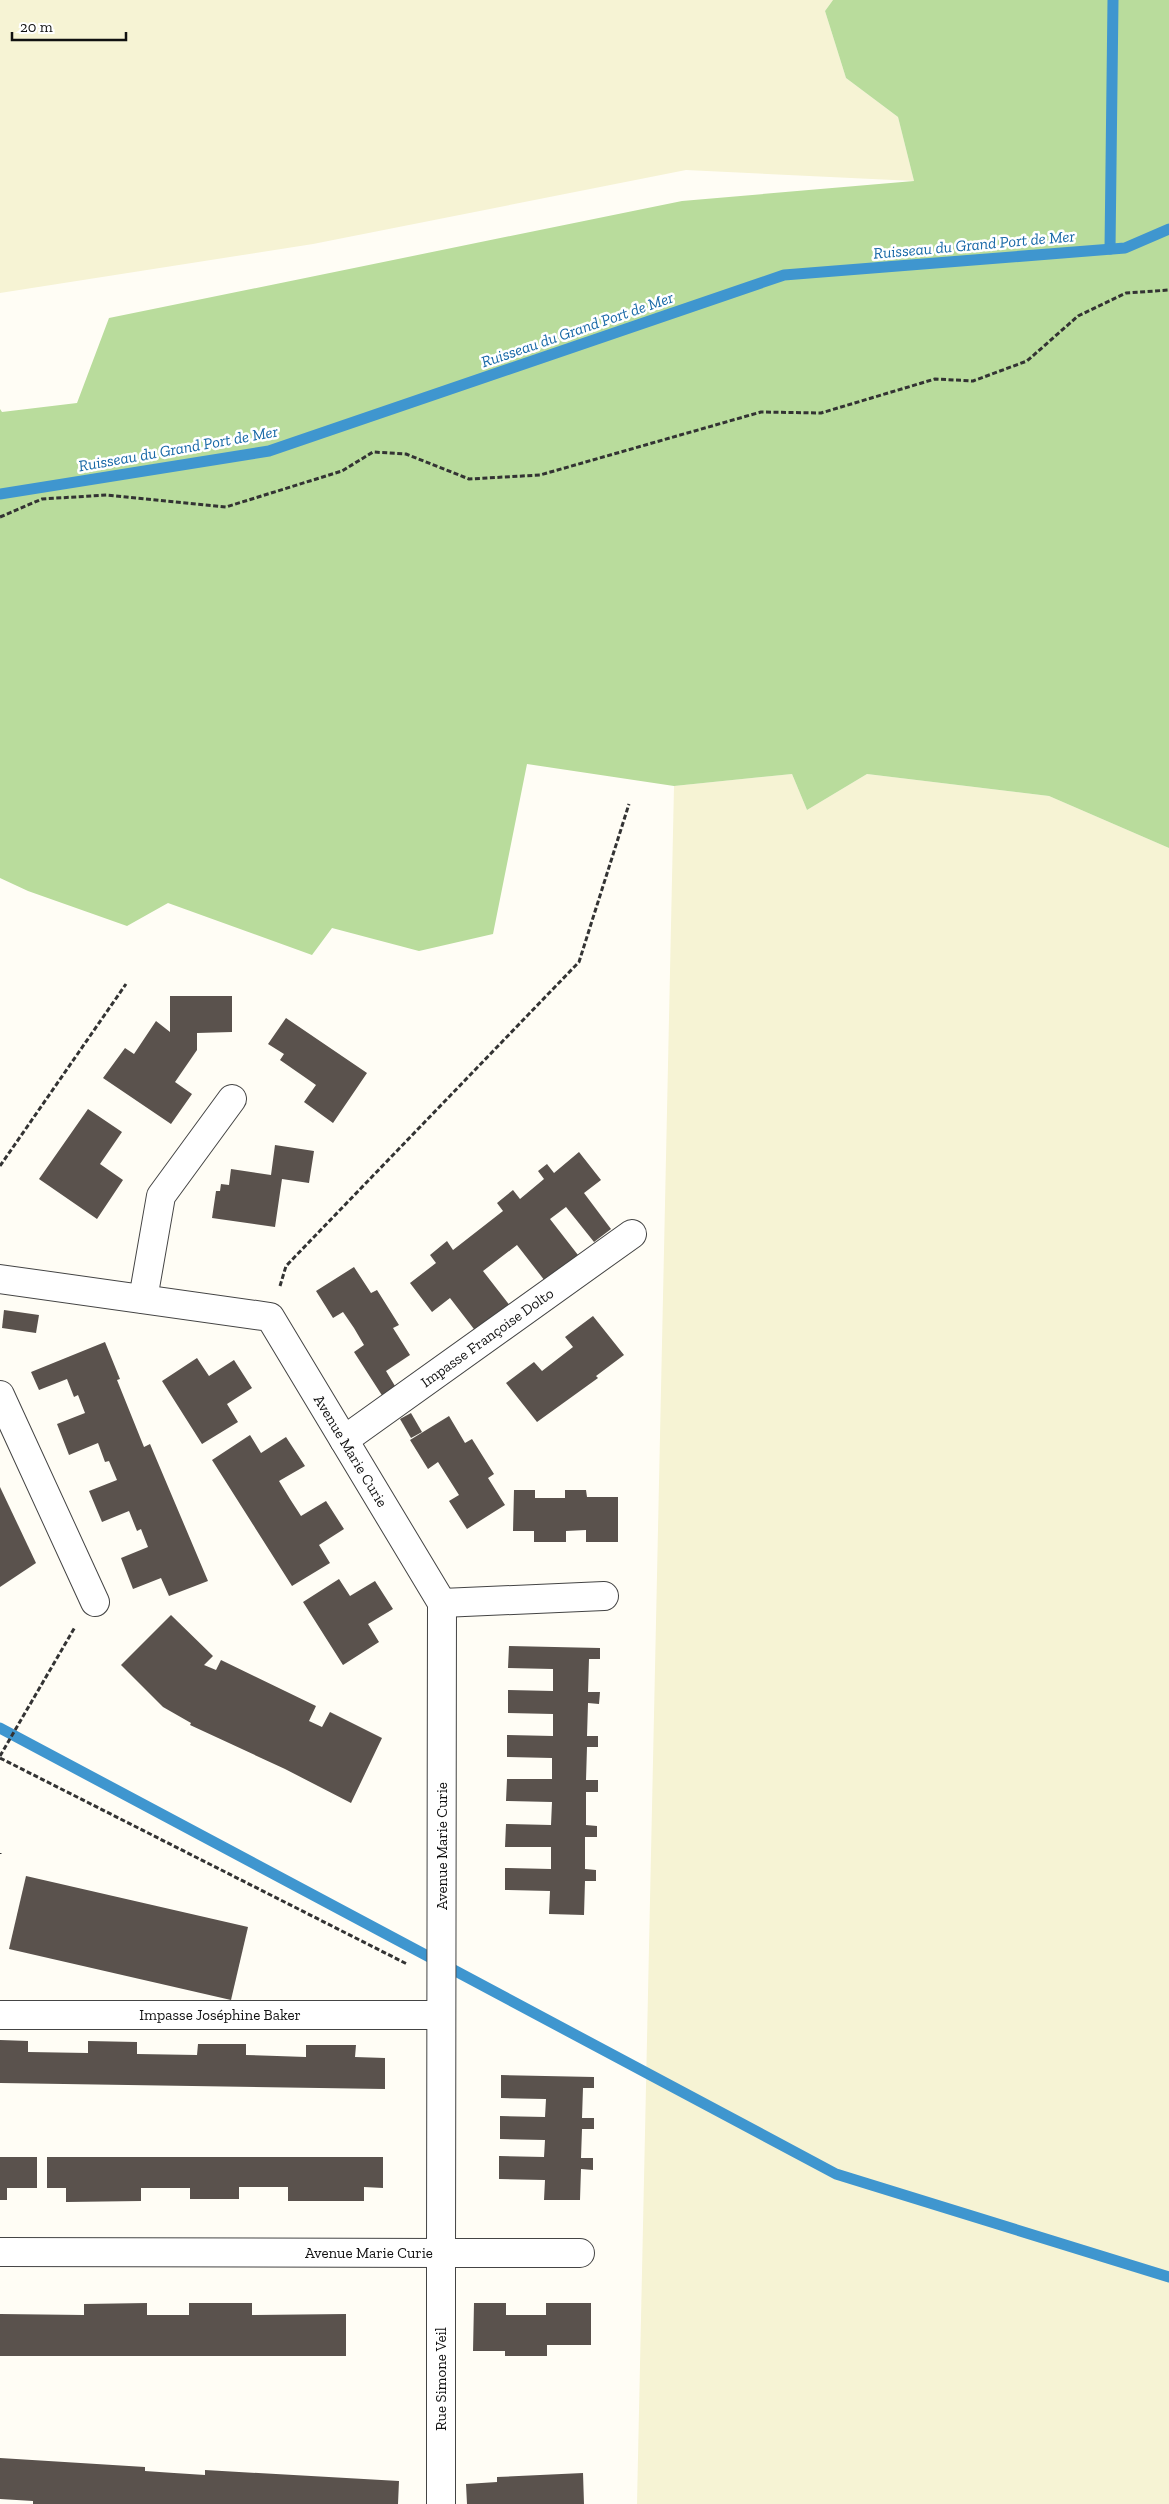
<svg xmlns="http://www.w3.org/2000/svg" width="1169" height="2504" font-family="'Zilla Slab',serif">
	<rect width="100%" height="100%" fill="#fffdf5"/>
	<g fill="#f6f3d4">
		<polygon points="0,0 833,0 825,11 846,78 898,117 914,181 686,170 313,244 0,293"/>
		<polygon points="792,774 807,810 867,774 1049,796 1169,848 1169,2504 637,2504 674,786"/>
	</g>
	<polygon fill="#b9dc9c" points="833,0 1169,0 1169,848 1049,796 867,774 807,810 792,774 674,786 527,764 493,934 419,951 332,928 312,955 168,903 127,926 28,891 0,878 0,409 2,412 77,403 109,318 682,201 914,181 898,117 846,78 825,11"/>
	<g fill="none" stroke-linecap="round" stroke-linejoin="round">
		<g stroke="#3f96cf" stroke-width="11">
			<polyline points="1110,249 1113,0"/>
			<polyline points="0,494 269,451 784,275 1125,248 1169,229"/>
			<polyline points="0,1728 836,2174 1169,2277"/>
		</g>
	</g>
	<g fill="#5a524d">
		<polygon points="170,996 232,996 232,1032 197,1033 197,1050 175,1082 192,1094 171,1124 103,1078 125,1048 134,1054 156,1021 170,1032"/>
		<polygon points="286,1018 367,1073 333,1123 304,1102 316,1085 280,1060 284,1054 268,1044"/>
		<polygon points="88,1109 122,1132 100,1164 123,1180 97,1219 39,1179"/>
		<polygon points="275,1145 314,1151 309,1183 282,1179 275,1227 212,1218 216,1191 220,1191 221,1184 229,1185 231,1169 271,1175"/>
		<polygon points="579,1152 601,1180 584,1193 611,1229 594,1242 566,1207 550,1219 578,1255 545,1281 517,1245 483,1271 511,1307 477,1333 450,1298 432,1312 410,1283 436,1263 430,1255 447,1241 453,1250 503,1211 497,1203 513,1190 520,1199 544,1179 538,1171 547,1164 554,1173"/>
		<polygon points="354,1267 371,1293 377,1290 399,1325 393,1328 410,1355 386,1371 398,1391 385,1400 354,1352 364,1345 354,1328 343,1312 333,1318 316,1291"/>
		<polygon points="4,1310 39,1315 36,1333 2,1328"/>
		<polygon points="593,1316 624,1355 596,1376 598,1378 537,1422 506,1383 534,1362 542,1371 573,1347 565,1337"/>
		<polygon points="105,1342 120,1379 117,1380 144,1447 150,1444 208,1581 169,1596 161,1578 133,1589 121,1558 148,1547 141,1529 137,1531 129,1511 102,1522 89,1491 117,1480 109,1461 105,1462 98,1443 69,1455 57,1424 85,1413 78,1395 74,1397 67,1379 39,1390 31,1372"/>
		<polygon points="197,1358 209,1376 234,1360 252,1388 227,1404 238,1422 202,1444 162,1381"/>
		<polygon points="411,1413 422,1432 411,1438 400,1419"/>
		<polygon points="449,1416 465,1443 472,1439 494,1474 488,1478 505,1505 467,1529 449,1501 459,1495 438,1462 428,1469 410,1440"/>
		<polygon points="250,1435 261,1453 286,1437 305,1466 279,1481 290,1499 301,1516 326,1501 344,1529 319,1545 330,1563 292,1586 212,1460"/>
		<polygon points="0,1487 36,1563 0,1587"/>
		<polygon points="514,1490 535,1490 535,1498 565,1498 565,1490 586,1490 587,1497 618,1497 618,1542 586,1542 586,1530 566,1531 566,1542 534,1542 534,1531 513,1531"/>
		<polygon points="339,1579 350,1596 375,1581 393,1609 368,1624 379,1642 343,1665 303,1602"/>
		<polygon points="171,1615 213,1656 204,1665 216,1670 221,1660 316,1706 309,1721 322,1727 330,1712 382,1738 351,1803 285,1769 190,1725 191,1723 163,1707 121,1665"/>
		<polygon points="509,1646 600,1648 600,1659 589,1659 588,1692 600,1692 599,1704 588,1703 587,1736 598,1736 598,1747 587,1747 586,1780 598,1780 598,1792 586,1792 586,1825 597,1826 597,1837 585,1837 585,1869 596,1870 596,1881 585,1881 584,1915 549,1914 550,1891 505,1890 505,1868 551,1869 551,1847 505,1847 506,1824 551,1825 552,1802 506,1801 507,1779 552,1779 552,1758 507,1757 507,1735 553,1736 553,1714 508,1713 508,1690 553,1691 553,1669 508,1668"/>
		<polygon points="26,1876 248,1927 231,2000 9,1949"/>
		<polygon points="0,2040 28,2041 28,2052 88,2053 88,2041 137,2042 137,2054 197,2055 198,2044 246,2044 246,2055 277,2056 306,2057 306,2045 356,2045 355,2057 385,2058 385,2089 0,2083"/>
		<polygon points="501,2075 594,2077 594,2088 583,2088 582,2118 594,2118 594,2129 582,2129 581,2158 593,2158 593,2170 581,2169 580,2200 544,2200 545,2180 499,2179 499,2156 544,2157 545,2140 500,2139 500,2116 545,2117 546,2099 501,2098"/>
		<polygon points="0,2157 37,2157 37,2188 7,2188 7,2200 0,2200"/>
		<polygon points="47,2157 383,2157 383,2188 364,2187 364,2201 288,2201 288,2187 239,2187 239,2199 190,2199 190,2188 141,2188 141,2201 66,2202 66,2188 47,2188"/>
		<polygon points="147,2303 147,2315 189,2315 189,2303 252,2303 252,2315 346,2314 346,2356 0,2356 0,2314 84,2315 84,2304"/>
		<polygon points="474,2303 506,2303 506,2315 546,2315 546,2303 591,2303 591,2345 547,2345 547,2356 505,2356 505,2351 473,2351"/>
		<polygon points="0,2458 145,2467 145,2471 174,2473 205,2475 205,2470 399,2481 398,2504 33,2504 33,2501 0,2499"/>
		<polygon points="583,2473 584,2504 467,2504 466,2484 497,2482 497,2477"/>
	</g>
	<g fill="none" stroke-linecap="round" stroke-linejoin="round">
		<g stroke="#444" stroke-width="30">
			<g id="minor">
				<path id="s1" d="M0,1279L270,1317L442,1603L441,2253L0,2252"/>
				<polyline points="143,1299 161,1196 232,1099"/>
				<polyline points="0,1395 95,1602"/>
				<path id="s2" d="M344,1440L632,1234"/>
				<polyline points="442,1603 604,1596"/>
				<path id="s3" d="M0,2015H441"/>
				<polyline points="441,2504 441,2253 580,2253"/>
			</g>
		</g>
		<g stroke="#333" stroke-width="3" stroke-dasharray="5 2.5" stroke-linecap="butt">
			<polyline points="0,517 42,499 107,495 226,507 342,471 373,452 406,454 469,479 540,475 761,412 821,413 935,379 973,381 1027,361 1078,316 1126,293 1169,290"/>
			<polyline points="0,1166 126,984"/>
			<polyline points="280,1286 286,1266 579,962 629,804"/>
			<polyline points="0,1756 75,1627"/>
			<polyline points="0,1758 407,1964"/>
			<polyline points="0,1853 0,1854"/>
		</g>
		<use href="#minor" stroke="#fff" stroke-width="28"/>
	</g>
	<g text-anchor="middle" stroke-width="5" stroke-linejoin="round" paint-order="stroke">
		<g font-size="15" fill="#111" stroke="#fff">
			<text dy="5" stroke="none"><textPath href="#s2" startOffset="176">Impasse Françoise Dolto</textPath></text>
			<text dy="5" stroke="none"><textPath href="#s1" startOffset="429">Avenue Marie Curie</textPath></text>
			<text transform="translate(442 1846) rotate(-90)" y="5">Avenue Marie Curie</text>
			<text dy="5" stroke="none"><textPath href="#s3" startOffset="220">Impasse Joséphine Baker</textPath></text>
			<text x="369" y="2258">Avenue Marie Curie</text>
			<text transform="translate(441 2379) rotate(-90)" y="5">Rue Simone Veil</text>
		</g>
		<g font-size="16" font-style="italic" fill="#1768a6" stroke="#fff">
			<text transform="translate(974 244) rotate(-5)" y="6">Ruisseau du Grand Port de Mer</text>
			<text transform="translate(577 329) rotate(-19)" y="6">Ruisseau du Grand Port de Mer</text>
			<text transform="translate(178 448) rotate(-10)" y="6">Ruisseau du Grand Port de Mer</text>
		</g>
	</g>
	<path d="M12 32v8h114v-8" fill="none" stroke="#111111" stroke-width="2.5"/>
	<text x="20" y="32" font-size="15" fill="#111111" stroke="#ffffff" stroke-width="4" paint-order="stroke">20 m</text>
</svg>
